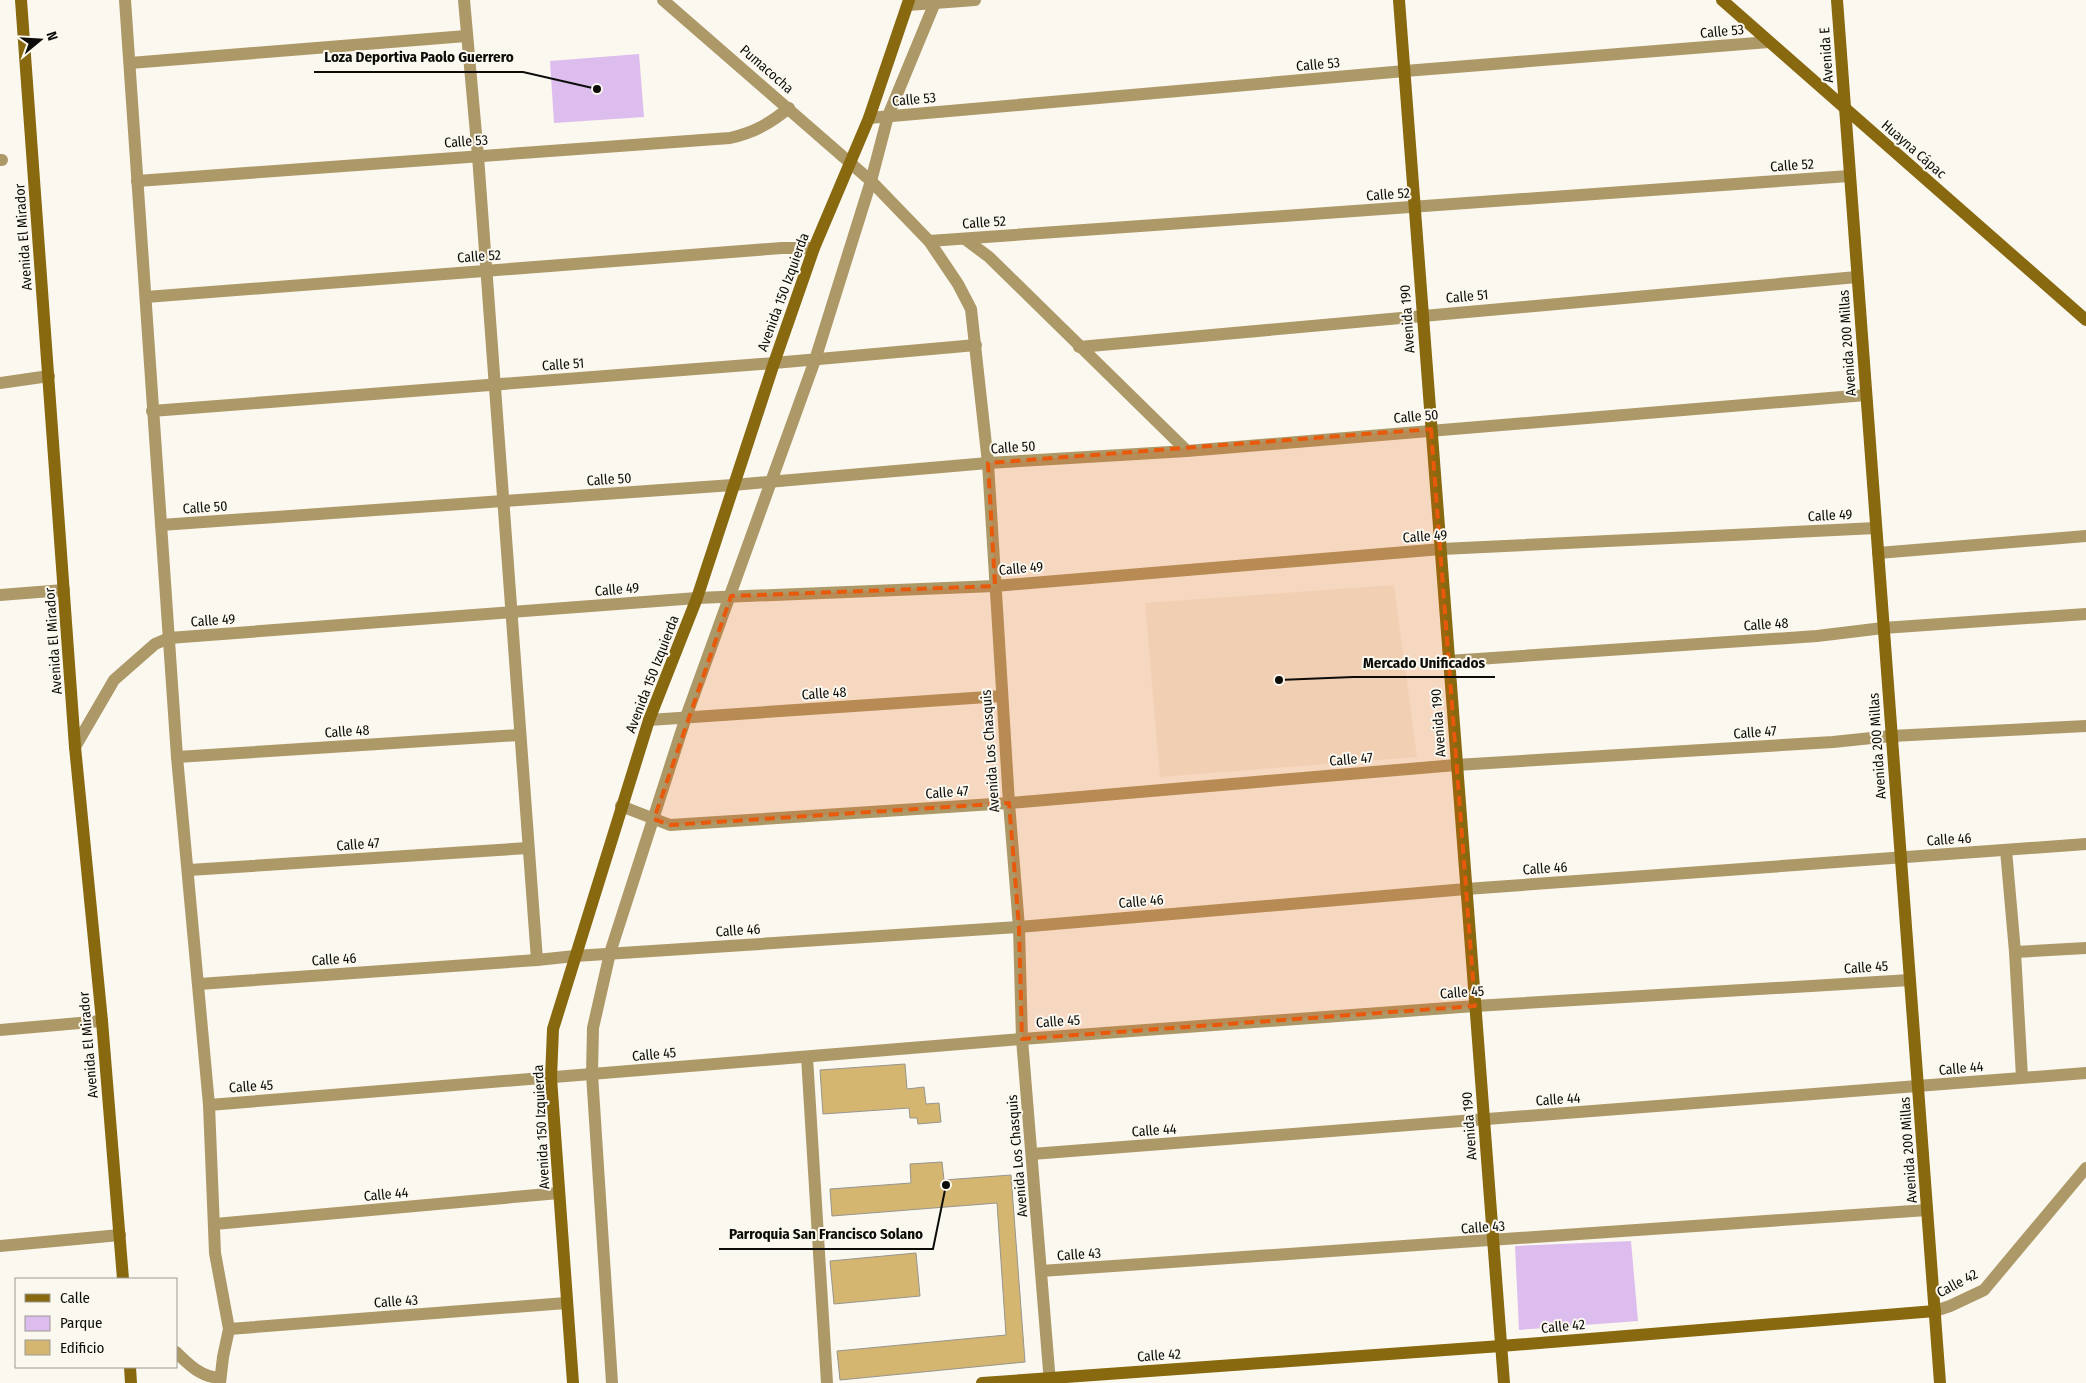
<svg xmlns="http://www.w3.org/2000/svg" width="2086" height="1383" font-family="'Fira Sans Condensed',sans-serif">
	<rect width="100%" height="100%" fill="#fbf8ef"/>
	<polygon fill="#f4eddd" points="1394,585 1417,757 1160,777 1145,603"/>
	<g fill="#ddbdee">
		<polygon points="639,54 644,117 554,123 550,61"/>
		<polygon points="1631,1241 1638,1321 1519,1330 1515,1246"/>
	</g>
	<g fill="#d4b671" stroke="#98958d">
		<polygon points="905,1064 907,1089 924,1087 926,1104 939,1103 941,1122 918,1124 917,1118 910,1118 909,1108 823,1114 820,1070"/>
		<polygon points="942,1162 944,1180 1011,1175 1025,1362 840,1380 837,1351 1006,1335 997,1203 832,1216 830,1189 911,1183 910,1164"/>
		<polygon points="916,1253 920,1296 834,1304 830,1261"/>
	</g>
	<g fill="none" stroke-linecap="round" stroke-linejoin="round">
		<g stroke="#ad9868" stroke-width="12">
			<polyline points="125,0 177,757 209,1105 215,1253 229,1329 223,1357 220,1383"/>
			<polyline points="464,0 478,156 537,960"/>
			<polyline points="663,0 871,181 929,241 958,284 971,309 988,463 1009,803 1019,927 1022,1039 1050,1383"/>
			<polyline points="908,5 975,0"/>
			<polyline points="130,63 466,36"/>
			<polyline points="869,118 1405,71 1769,42"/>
			<polyline points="0,160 2,160"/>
			<path d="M137,181L730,138C755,132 769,124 789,108"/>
			<polyline points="965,239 989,257 1187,451"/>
			<polyline points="929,241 1849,176"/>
			<polyline points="146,297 782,248 814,248"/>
			<polyline points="1079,347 1857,277"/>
			<polyline points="0,383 49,376"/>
			<polyline points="152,411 774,363 976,345"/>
			<polyline points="161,525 733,485 988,463 1187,451 1866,395"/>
			<polyline points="1878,553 2086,536"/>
			<polyline points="0,595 64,590"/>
			<polyline points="1448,661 1817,636 1883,628 2086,614"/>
			<polyline points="649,720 1002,696"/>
			<polyline points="75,747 114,680 155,644 169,638 697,598 995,586 1442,549 1876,528"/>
			<polyline points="177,757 519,735"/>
			<polyline points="621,806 670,825 1009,803 1456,765 1833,742 1891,736 2086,726"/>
			<polyline points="2006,850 2015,952 2022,1077"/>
			<polyline points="189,870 528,848"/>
			<polyline points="2015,952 2086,948"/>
			<polyline points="199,984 537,960 575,956 1019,927 1466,889 2086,844"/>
			<polyline points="0,1030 102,1021"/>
			<polyline points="807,1057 827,1383"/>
			<polyline points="209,1105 1022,1039 1475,1006 1910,980"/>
			<polyline points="1032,1154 2086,1073"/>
			<polyline points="215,1224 559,1193"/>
			<polyline points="0,1246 120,1235"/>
			<polyline points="1041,1271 1927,1210"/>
			<polyline points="1935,1311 1950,1306 1984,1290 2086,1168"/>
			<polyline points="229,1329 566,1303"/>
			<path d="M176,1352C189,1365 201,1377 220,1378"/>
			<polyline points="612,1383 592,1074 593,1028 610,953 686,717 815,360 871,181 888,116 936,0"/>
		</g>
		<g stroke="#88690f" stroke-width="12">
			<polyline points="21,0 75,747 102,1021 123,1279"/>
			<polyline points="1399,0 1504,1383"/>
			<polyline points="1722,0 2086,320"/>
			<polyline points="1837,0 1940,1383"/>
			<polyline points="130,1367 131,1383"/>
			<polyline points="573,1383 551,1078 553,1029 649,720 697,598 774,363 814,248 869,118 909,0"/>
			<polyline points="982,1383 1501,1346 1935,1311"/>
		</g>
	</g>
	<path fill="#e8590c" fill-opacity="0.2" stroke="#e8590c" stroke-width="4" stroke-dasharray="10 6" stroke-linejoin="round" d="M1431,429L1475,1006L1022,1039L1019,927L1009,803L670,825L654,819L731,596L995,586L988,463Z"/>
	<g text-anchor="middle" stroke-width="4" stroke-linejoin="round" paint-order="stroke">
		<g font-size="14" fill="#0d0c09" stroke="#fbf8ef">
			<text transform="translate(1722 31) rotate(-5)" y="5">Calle 53</text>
			<text transform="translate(1826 55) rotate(-94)" y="5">Avenida E</text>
			<text transform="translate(1318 64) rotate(-5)" y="5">Calle 53</text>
			<text transform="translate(767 69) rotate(41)" y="5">Pumacocha</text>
			<text transform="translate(914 99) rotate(-5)" y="5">Calle 53</text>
			<text transform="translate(466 141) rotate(-4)" y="5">Calle 53</text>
			<text transform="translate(1914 149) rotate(41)" y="5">Huayna Cápac</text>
			<text transform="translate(1792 165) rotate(-4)" y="5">Calle 52</text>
			<text transform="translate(1388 194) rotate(-4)" y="5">Calle 52</text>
			<text transform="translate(984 222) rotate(-4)" y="5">Calle 52</text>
			<text transform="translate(23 237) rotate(-94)" y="5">Avenida El Mirador</text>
			<text transform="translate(479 256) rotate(-4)" y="5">Calle 52</text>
			<text transform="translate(783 292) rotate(-70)" y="5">Avenida 150 Izquierda</text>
			<text transform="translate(1467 296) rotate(-5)" y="5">Calle 51</text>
			<text transform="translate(1407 319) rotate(-94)" y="5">Avenida 190</text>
			<text transform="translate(1847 343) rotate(-94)" y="5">Avenida 200 Millas</text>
			<text transform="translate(563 364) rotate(-4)" y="5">Calle 51</text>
			<text transform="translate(1416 416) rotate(-5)" y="5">Calle 50</text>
			<text transform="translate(1013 447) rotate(-4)" y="5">Calle 50</text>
			<text transform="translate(609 479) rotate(-4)" y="5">Calle 50</text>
			<text transform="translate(205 507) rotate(-4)" y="5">Calle 50</text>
			<text transform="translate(1830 515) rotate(-3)" y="5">Calle 49</text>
			<text transform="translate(1425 536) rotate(-4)" y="5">Calle 49</text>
			<text transform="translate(1021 568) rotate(-5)" y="5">Calle 49</text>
			<text transform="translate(617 589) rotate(-5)" y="5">Calle 49</text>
			<text transform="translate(213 620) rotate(-4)" y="5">Calle 49</text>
			<text transform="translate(1766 624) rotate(-4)" y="5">Calle 48</text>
			<text transform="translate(53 641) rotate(-94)" y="5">Avenida El Mirador</text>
			<text transform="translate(652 674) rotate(-69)" y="5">Avenida 150 Izquierda</text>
			<text transform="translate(824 693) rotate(-4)" y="5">Calle 48</text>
			<text transform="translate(1438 723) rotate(-94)" y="5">Avenida 190</text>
			<text transform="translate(347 731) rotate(-4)" y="5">Calle 48</text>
			<text transform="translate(1755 732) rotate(-4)" y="5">Calle 47</text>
			<text transform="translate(1877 746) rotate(-94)" y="5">Avenida 200 Millas</text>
			<text transform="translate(990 751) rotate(-94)" y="5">Avenida Los Chasquis</text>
			<text transform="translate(1351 759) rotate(-5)" y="5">Calle 47</text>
			<text transform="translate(947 792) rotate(-4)" y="5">Calle 47</text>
			<text transform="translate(1949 839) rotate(-4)" y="5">Calle 46</text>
			<text transform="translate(358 844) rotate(-4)" y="5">Calle 47</text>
			<text transform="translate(1545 868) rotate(-4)" y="5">Calle 46</text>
			<text transform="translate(1141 901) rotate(-5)" y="5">Calle 46</text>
			<text transform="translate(738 930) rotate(-4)" y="5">Calle 46</text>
			<text transform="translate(334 959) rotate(-4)" y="5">Calle 46</text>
			<text transform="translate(1866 967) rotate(-4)" y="5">Calle 45</text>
			<text transform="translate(1462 992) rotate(-4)" y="5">Calle 45</text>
			<text transform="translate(1058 1021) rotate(-4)" y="5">Calle 45</text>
			<text transform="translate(88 1045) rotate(-95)" y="5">Avenida El Mirador</text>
			<text transform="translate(654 1054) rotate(-5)" y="5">Calle 45</text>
			<text transform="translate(1961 1068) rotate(-5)" y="5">Calle 44</text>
			<text transform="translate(251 1086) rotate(-4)" y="5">Calle 45</text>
			<text transform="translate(1558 1099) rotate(-4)" y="5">Calle 44</text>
			<text transform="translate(1469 1126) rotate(-94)" y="5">Avenida 190</text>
			<text transform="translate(541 1127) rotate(-93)" y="5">Avenida 150 Izquierda</text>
			<text transform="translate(1154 1130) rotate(-4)" y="5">Calle 44</text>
			<text transform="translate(1908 1150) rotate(-94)" y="5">Avenida 200 Millas</text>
			<text transform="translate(1017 1156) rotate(-95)" y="5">Avenida Los Chasquis</text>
			<text transform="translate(386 1194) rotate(-5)" y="5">Calle 44</text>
			<text transform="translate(1483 1227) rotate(-4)" y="5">Calle 43</text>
			<text transform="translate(1079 1254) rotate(-4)" y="5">Calle 43</text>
			<text transform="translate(1957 1283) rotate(-28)" y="5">Calle 42</text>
			<text transform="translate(396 1301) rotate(-4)" y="5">Calle 43</text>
			<text transform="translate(1563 1326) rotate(-5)" y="5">Calle 42</text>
			<text transform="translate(1159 1355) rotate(-4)" y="5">Calle 42</text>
		</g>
	</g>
	<path fill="none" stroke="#0d0c09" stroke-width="2" d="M597 89L523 72H314M1279 680L1353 677H1495M946 1185L933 1249H719"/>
	<g fill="#0d0c09" stroke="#fbf8ef" stroke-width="2">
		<circle cx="597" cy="89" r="5"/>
		<circle cx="1279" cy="680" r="5"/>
		<circle cx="946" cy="1185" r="5"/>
	</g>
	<g font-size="15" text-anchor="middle" font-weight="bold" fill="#0d0c09" stroke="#fbf8ef" stroke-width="4" stroke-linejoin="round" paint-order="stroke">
		<text x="419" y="62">Loza Deportiva Paolo Guerrero</text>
		<text x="1424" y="668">Mercado Unificados</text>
		<text x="826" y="1239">Parroquia San Francisco Solano</text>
	</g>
	<rect x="15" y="1278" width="162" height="90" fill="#fbf8ef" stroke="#9c9a93"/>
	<rect x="25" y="1294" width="25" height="8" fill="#88690f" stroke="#9c9a93"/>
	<text x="60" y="1303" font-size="15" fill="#0d0c09">Calle</text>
	<rect x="25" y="1316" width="25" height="15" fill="#ddbdee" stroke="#9c9a93"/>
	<text x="60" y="1328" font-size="15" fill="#0d0c09">Parque</text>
	<rect x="25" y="1340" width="25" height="15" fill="#d4b671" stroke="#9c9a93"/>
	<text x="60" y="1353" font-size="15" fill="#0d0c09">Edificio</text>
	<g transform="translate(40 40) rotate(72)" stroke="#fbf8ef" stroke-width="4" paint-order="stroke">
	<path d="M0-4L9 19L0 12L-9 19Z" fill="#0d0c09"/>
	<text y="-8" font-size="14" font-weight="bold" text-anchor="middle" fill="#0d0c09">N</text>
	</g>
</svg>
